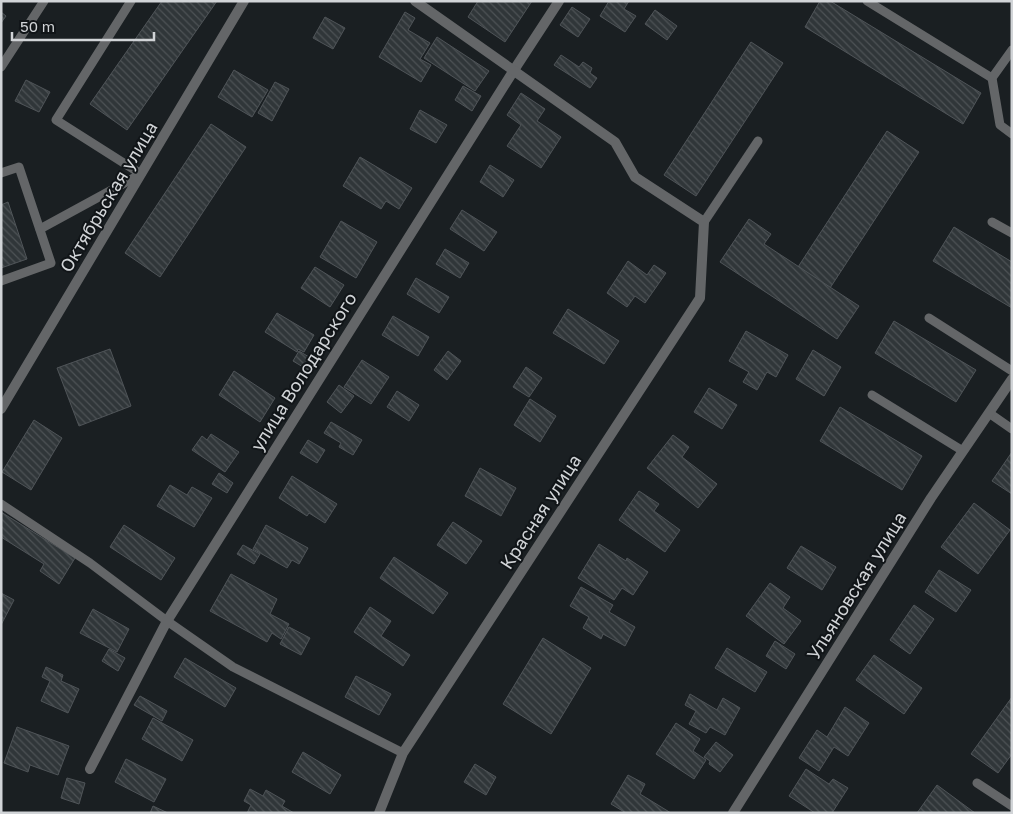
<svg xmlns="http://www.w3.org/2000/svg" width="1013" height="814" font-family="'Golos Text',sans-serif">
	<defs>
		<pattern id="building-back-hatch" width="6" height="6" patternUnits="userSpaceOnUse" patternTransform="scale(1.25)"><rect width="6" height="6" fill="#303639"/><path d="M-1 5l2 2M0 0l6 6M5-1l2 2" fill="none" stroke="#4d5255"/></pattern>
	</defs>
	<rect width="100%" height="100%" fill="#1a1f22"/>
	<g fill="url(#building-back-hatch)" stroke="#4f5458">
		<polygon points="162,1 217,1 127,130 90,104"/>
		<polygon points="478,1 532,1 505,42 468,17"/>
		<polygon points="609,1 629,1 624,9 636,16 625,32 600,16"/>
		<polygon points="820,1 830,1 981,93 963,124 805,27"/>
		<polygon points="572,7 590,19 578,37 560,25"/>
		<polygon points="655,10 677,26 667,40 645,24"/>
		<polygon points="1,12 6,16 1,23"/>
		<polygon points="405,12 415,18 408,30 430,43 420,59 431,65 421,82 379,57"/>
		<polygon points="325,17 345,28 333,49 313,38"/>
		<polygon points="437,37 489,71 475,91 424,58"/>
		<polygon points="751,42 783,63 696,196 664,175"/>
		<polygon points="561,55 579,67 583,62 592,68 590,73 597,78 590,88 554,65"/>
		<polygon points="234,70 268,90 252,117 218,97"/>
		<polygon points="26,80 50,92 39,112 15,101"/>
		<polygon points="275,82 289,89 272,121 258,113"/>
		<polygon points="463,86 481,96 472,111 455,100"/>
		<polygon points="521,93 545,109 537,121 561,137 541,168 507,146 521,125 507,115"/>
		<polygon points="420,110 447,125 436,143 410,129"/>
		<polygon points="211,124 246,147 160,277 125,253"/>
		<polygon points="887,131 919,152 830,288 798,267"/>
		<polygon points="360,157 412,188 399,209 386,201 381,209 343,186"/>
		<polygon points="490,165 514,180 503,197 480,182"/>
		<polygon points="8,202 27,259 1,268 1,205"/>
		<polygon points="462,210 497,232 484,251 450,229"/>
		<polygon points="749,219 771,234 764,244 859,306 837,339 720,262"/>
		<polygon points="341,221 377,242 356,278 320,257"/>
		<polygon points="954,227 1012,262 1012,308 933,261"/>
		<polygon points="445,249 469,263 460,278 436,264"/>
		<polygon points="628,261 647,275 654,265 666,273 645,303 635,296 627,307 607,293"/>
		<polygon points="315,267 344,285 330,307 301,288"/>
		<polygon points="416,278 449,297 439,313 407,294"/>
		<polygon points="568,309 619,341 604,364 553,333"/>
		<polygon points="277,313 314,335 304,352 298,349 297,352 265,332"/>
		<polygon points="393,316 429,337 418,356 382,335"/>
		<polygon points="894,321 976,370 956,402 875,353"/>
		<polygon points="746,331 788,355 776,377 767,372 757,390 743,382 749,372 729,361"/>
		<polygon points="110,349 131,406 79,426 57,368"/>
		<polygon points="813,350 841,367 824,396 796,379"/>
		<polygon points="299,351 314,360 308,370 293,361"/>
		<polygon points="448,351 461,361 447,380 434,370"/>
		<polygon points="362,360 389,377 371,404 344,387"/>
		<polygon points="526,367 542,378 529,397 513,387"/>
		<polygon points="234,371 275,398 260,422 219,395"/>
		<polygon points="339,385 354,396 341,413 327,402"/>
		<polygon points="709,388 737,405 722,429 694,412"/>
		<polygon points="397,391 419,405 409,421 387,407"/>
		<polygon points="530,399 556,416 540,442 514,425"/>
		<polygon points="840,407 922,456 902,490 820,441"/>
		<polygon points="34,420 62,438 31,490 2,472"/>
		<polygon points="331,422 362,440 353,455 339,447 341,443 324,433"/>
		<polygon points="211,434 239,452 225,472 192,450 202,436 207,440"/>
		<polygon points="673,435 689,447 682,457 717,484 698,508 647,468"/>
		<polygon points="308,440 325,450 317,463 300,453"/>
		<polygon points="1012,452 1012,494 992,481"/>
		<polygon points="480,468 516,488 501,516 465,496"/>
		<polygon points="219,473 233,483 227,493 212,484"/>
		<polygon points="292,476 337,504 325,523 309,513 307,516 279,498"/>
		<polygon points="170,485 187,495 192,487 212,498 194,527 157,506"/>
		<polygon points="639,491 659,504 654,511 680,530 665,552 619,520"/>
		<polygon points="974,503 1010,530 978,574 941,547"/>
		<polygon points="1,512 75,558 59,584 40,571 44,564 1,537"/>
		<polygon points="453,522 482,541 466,564 437,545"/>
		<polygon points="124,525 175,558 161,580 110,547"/>
		<polygon points="266,525 308,548 299,564 292,560 287,568 253,549"/>
		<polygon points="599,544 626,561 627,558 648,572 633,595 622,588 614,600 578,578"/>
		<polygon points="243,545 260,554 254,564 237,554"/>
		<polygon points="801,546 836,567 822,590 787,568"/>
		<polygon points="394,557 448,593 433,614 380,578"/>
		<polygon points="939,570 971,590 956,612 925,592"/>
		<polygon points="231,574 277,599 270,614 289,624 281,639 272,633 267,642 210,611"/>
		<polygon points="770,583 790,597 783,608 801,621 784,644 746,616"/>
		<polygon points="581,587 613,605 609,612 635,627 625,646 603,634 601,639 583,628 589,617 570,606"/>
		<polygon points="1,593 14,600 1,625"/>
		<polygon points="914,605 934,619 910,654 890,640"/>
		<polygon points="370,607 391,621 381,636 410,655 403,666 354,632"/>
		<polygon points="93,609 129,629 117,652 80,633"/>
		<polygon points="289,627 310,638 301,655 280,644"/>
		<polygon points="543,638 591,668 551,734 503,704"/>
		<polygon points="775,641 795,654 786,669 766,656"/>
		<polygon points="727,648 767,672 755,692 715,668"/>
		<polygon points="109,649 125,658 118,671 102,661"/>
		<polygon points="874,655 922,688 904,714 856,680"/>
		<polygon points="185,658 236,688 225,707 174,677"/>
		<polygon points="46,667 63,675 61,681 79,689 68,713 41,701 50,681 42,677"/>
		<polygon points="356,676 391,694 379,715 345,697"/>
		<polygon points="690,694 717,710 723,698 740,708 725,735 710,727 706,733 689,724 696,711 685,705"/>
		<polygon points="140,696 167,711 162,721 134,705"/>
		<polygon points="1012,697 1012,754 998,773 971,754"/>
		<polygon points="845,707 869,723 848,756 834,747 819,771 799,758 817,730 827,737"/>
		<polygon points="153,718 193,740 182,761 142,739"/>
		<polygon points="676,723 700,739 693,751 706,760 694,779 656,754"/>
		<polygon points="17,727 69,746 58,775 30,765 28,772 4,763"/>
		<polygon points="716,742 733,755 720,772 709,764 710,761 704,757"/>
		<polygon points="303,752 341,775 330,794 292,772"/>
		<polygon points="126,759 166,779 154,802 115,782"/>
		<polygon points="475,764 496,777 486,795 464,782"/>
		<polygon points="806,769 829,784 833,779 848,788 832,813 815,813 789,796"/>
		<polygon points="628,775 645,784 640,794 671,813 626,813 611,804"/>
		<polygon points="67,778 85,783 79,804 61,798"/>
		<polygon points="937,785 975,813 917,813"/>
		<polygon points="250,789 263,796 266,790 285,801 282,806 294,813 247,813 251,805 244,801"/>
		<polygon points="153,806 168,813 150,813"/>
	</g>
	<g fill="none" stroke-linecap="round" stroke-linejoin="round">
		<g stroke="#646668" stroke-width="9">
			<polyline points="867,1 992,78"/>
			<polyline points="1012,50 992,78 1000,125 1012,134"/>
			<polyline points="1,67 44,1"/>
			<polyline points="1,173 19,167 51,263 1,281"/>
			<polyline points="704,222 758,141"/>
			<polyline points="992,222 1012,233"/>
			<polyline points="40,229 141,174 56,120 131,1"/>
			<polyline points="929,318 1012,371"/>
			<polyline points="872,395 963,451"/>
			<polyline points="989,413 1012,429"/>
			<polyline points="1,504 90,563 167,621 233,667 403,753"/>
			<polyline points="977,783 1012,806"/>
		</g>
		<g stroke="#646668" stroke-width="10">
			<polyline points="1,409 244,1"/>
			<polyline points="90,769 167,621 514,70 559,1"/>
			<polyline points="379,813 403,753 700,298 704,222 635,177 615,142 415,1"/>
			<polyline points="733,813 931,498 1012,379"/>
		</g>
	</g>
	<g text-anchor="middle" stroke-width="4" stroke-linejoin="round" paint-order="stroke">
		<g font-size="18" fill="#d1d4d7" stroke="#111518">
			<text transform="translate(109 197) rotate(-59)" y="6">Октябрьская улица</text>
			<text transform="translate(304 372) rotate(-58)" y="6">улица Володарского</text>
			<text transform="translate(541 512) rotate(-57)" y="6">Красная улица</text>
			<text transform="translate(857 586) rotate(-58)" y="6">Ульяновская улица</text>
		</g>
	</g>
	<rect width="1013" height="814" fill="none" stroke="#d1d4d7" stroke-width="5"/>
	<path d="M12 32v8h142v-8" fill="none" stroke="#d1d4d7" stroke-width="2.5"/>
	<text x="20" y="32" font-size="15" fill="#d1d4d7" stroke="#111518" stroke-width="4" paint-order="stroke">50 m</text>
</svg>
